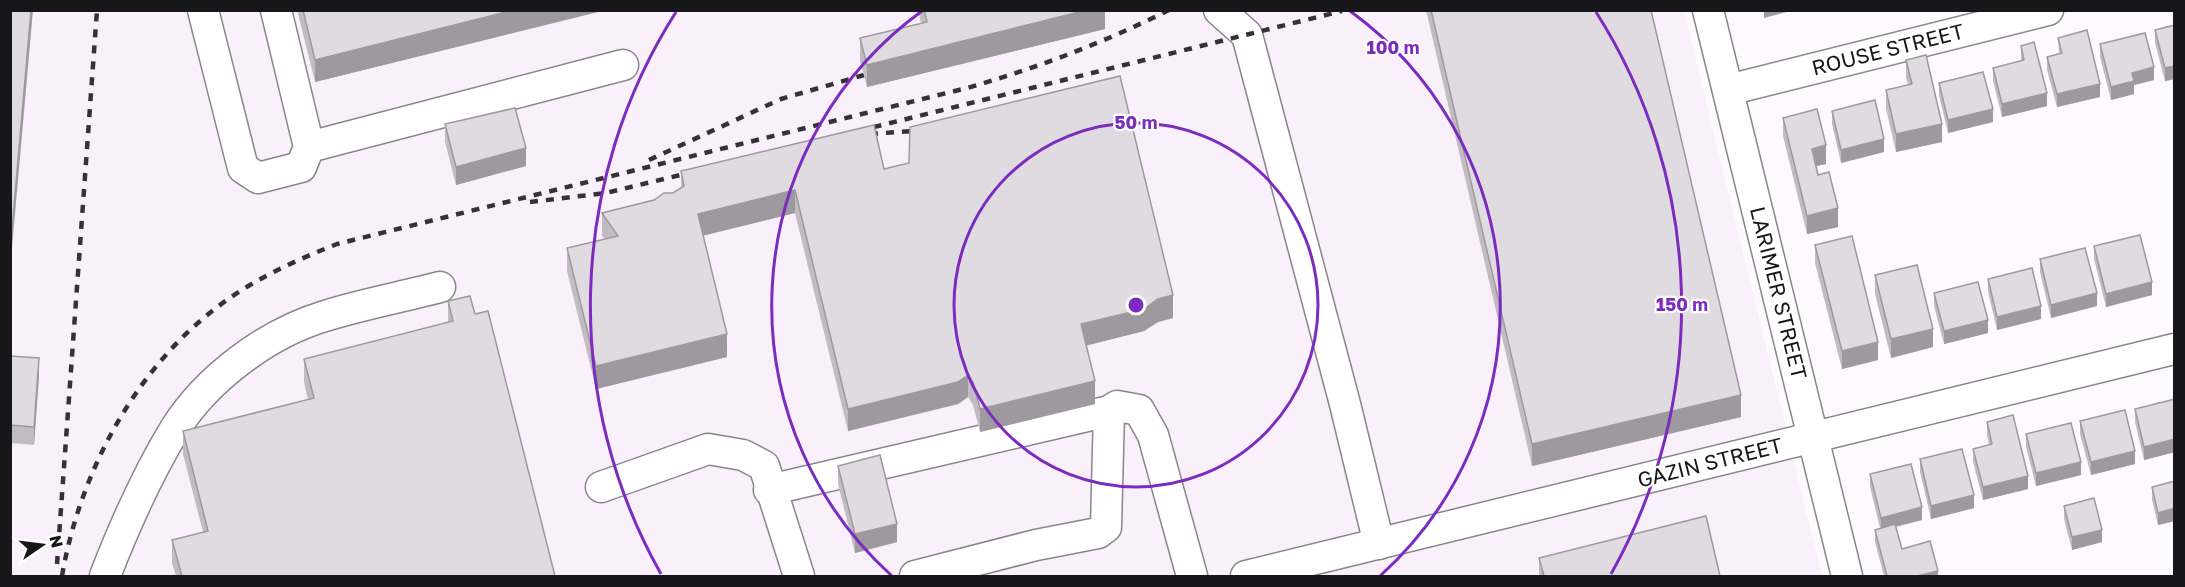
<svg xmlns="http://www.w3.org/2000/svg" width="2185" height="587" font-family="'Golos Text',sans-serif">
	<rect width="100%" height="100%" fill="#fdfafe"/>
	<polygon fill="#faf0fc" points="10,11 1684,11 1822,576 11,576"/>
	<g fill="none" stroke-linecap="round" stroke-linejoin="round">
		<g stroke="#8a858b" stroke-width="33">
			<g id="minor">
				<polyline points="203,10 243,168 258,178 301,167 309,147 276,10"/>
				<polyline points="1219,10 1247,35 1345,404 1379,544"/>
				<polyline points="1708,10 1847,576"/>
				<polyline points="1728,90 2048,10"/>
				<polyline points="309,147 623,65"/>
				<polyline points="601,487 708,449 743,455 764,466 799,576"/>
				<polyline points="769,490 1109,411"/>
				<path d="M105,576C124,527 147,475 175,429C207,378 268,333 325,316C363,304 402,297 440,287"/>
				<polyline points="915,576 1036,545 1098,533 1106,527 1109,411 1117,406 1139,410 1153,435 1192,576"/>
				<polyline points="1246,576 2174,349"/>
			</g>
		</g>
		<use href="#minor" stroke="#fff" stroke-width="30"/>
		<g stroke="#333234" stroke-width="4.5" stroke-dasharray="8 8" stroke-linecap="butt">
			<polyline points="858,131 1342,11"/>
			<polyline points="870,134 927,130"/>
			<polyline points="649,160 781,99 864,75"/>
			<polyline points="530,202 606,193 697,171"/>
			<polyline points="57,564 97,10"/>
			<path d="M62,576C81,465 144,351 242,290C272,271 304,257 337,244L967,88C1037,68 1103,43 1169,10"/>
		</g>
	</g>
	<g fill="#c1bcc2">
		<polygon points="297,10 606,10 315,82"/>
		<polygon points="918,10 1105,10 1105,29 867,87 860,61 860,38 921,23"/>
		<polygon points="1426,10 1651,10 1741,417 1532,466"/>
		<polygon points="2175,25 2175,79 2165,81 2155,43 2155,30"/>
		<polygon points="2058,38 2100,97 2057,107 2047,70 2047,57 2059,54"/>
		<polygon points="2100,44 2154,80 2134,85 2134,94 2111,100 2100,57"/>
		<polygon points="2021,46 2047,106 2002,117 1993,81 1993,68 2021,61"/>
		<polygon points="1906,60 1942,142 1896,152 1886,109 1886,90 1908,85 1906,78"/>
		<polygon points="1939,83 1993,122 1948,133 1939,96"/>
		<polygon points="1832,111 1884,152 1841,163 1832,124"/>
		<polygon points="1783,118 1826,164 1816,166 1818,175 1838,227 1807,234 1783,136"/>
		<polygon points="445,124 526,166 456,185 445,142"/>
		<polygon points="884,169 1173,318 1158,322 1144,331 1086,345 1095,404 980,432 973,405 968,397 958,404 848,431 795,213 703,235 727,357 596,389 567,271 567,248 605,239 602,236 602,213 654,200 673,193 681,188 681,171"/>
		<polygon points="1815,245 1878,360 1842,369 1815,263"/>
		<polygon points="2094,246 2152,295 2106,307 2094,259"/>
		<polygon points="2040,259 2097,306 2051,318 2040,272"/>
		<polygon points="1875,275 1933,347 1891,358 1875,294"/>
		<polygon points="1988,279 2041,319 1997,330 1988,292"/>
		<polygon points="1934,293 1988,333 1944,344 1934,306"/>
		<polygon points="448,301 475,314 555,576 176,576 172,563 172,540 203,532 183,454 183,431 308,400 304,382 304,359 448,323"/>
		<polygon points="10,356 39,376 34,445 10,443"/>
		<polygon points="2175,399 2175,452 2144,460 2135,422 2135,409"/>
		<polygon points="2080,421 2135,464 2091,475 2080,434"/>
		<polygon points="1987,422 2028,489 1983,500 1973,462 1973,449 1989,445 1987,435"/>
		<polygon points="2026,434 2081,475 2036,486 2026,447"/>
		<polygon points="1920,459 1974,508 1931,519 1920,472"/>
		<polygon points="838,466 897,542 855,553 838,484"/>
		<polygon points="1870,474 1922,520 1896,527 1902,549 1938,576 1884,576 1875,542 1875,530 1880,528 1870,487"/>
		<polygon points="2175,481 2175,521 2158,525 2152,500 2152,487"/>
		<polygon points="2064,506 2102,542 2072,550 2064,519"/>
		<polygon points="1539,558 1720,576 1539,576"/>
	</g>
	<g fill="#9d999e">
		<polygon points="31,10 33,10 10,270 10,252"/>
		<polygon points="514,10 606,10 315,82 315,60"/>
		<polygon points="1087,10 1105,10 1105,29 867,87 867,65"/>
		<polygon points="1764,10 1794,10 1764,18"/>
		<polygon points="2175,66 2175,79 2165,81 2165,68"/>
		<polygon points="2154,67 2154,80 2134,85 2134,94 2111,100 2111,87 2132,73"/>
		<polygon points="2100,84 2100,97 2057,107 2057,94"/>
		<polygon points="2047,93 2047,106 2002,117 2002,104"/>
		<polygon points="1993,109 1993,122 1948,133 1948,120"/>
		<polygon points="1942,124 1942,142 1896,152 1896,134"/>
		<polygon points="1884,139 1884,152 1841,163 1841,150"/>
		<polygon points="1826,145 1826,164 1812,167 1812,149"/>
		<polygon points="526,148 526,166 456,185 456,167"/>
		<polygon points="795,190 795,213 698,237 698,214"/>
		<polygon points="1838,208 1838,227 1807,234 1807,216"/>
		<polygon points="2152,282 2152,295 2106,307 2106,294"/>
		<polygon points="2097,293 2097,306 2051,318 2051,305"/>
		<polygon points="1173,295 1173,318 1158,322 1144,331 1081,347 1081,324 1158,299"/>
		<polygon points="2041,306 2041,319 1997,330 1997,317"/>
		<polygon points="1988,320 1988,333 1944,344 1944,331"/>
		<polygon points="1933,329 1933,347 1891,358 1891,339"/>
		<polygon points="727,334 727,357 596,389 596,366"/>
		<polygon points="1878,342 1878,360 1842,369 1842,351"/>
		<polygon points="39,358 39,376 34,445 34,427"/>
		<polygon points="968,375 968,397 958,404 848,431 848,409"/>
		<polygon points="1095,381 1095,404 980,432 980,409"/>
		<polygon points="1741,395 1741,417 1532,466 1532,444"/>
		<polygon points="2175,439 2175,452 2144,460 2144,447"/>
		<polygon points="2135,451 2135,464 2091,475 2091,462"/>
		<polygon points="2081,462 2081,475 2036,486 2036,473"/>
		<polygon points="2028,476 2028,489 1983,500 1983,487"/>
		<polygon points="1974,495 1974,508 1931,519 1931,506"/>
		<polygon points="1922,507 1922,520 1881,530 1881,518"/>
		<polygon points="2175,508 2175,521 2158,525 2158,513"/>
		<polygon points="897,524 897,542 855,553 855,534"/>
		<polygon points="2102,530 2102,542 2072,550 2072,537"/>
		<polygon points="1938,571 1938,576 1917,576"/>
	</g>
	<g fill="#e0dbe1" stroke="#9d999e" stroke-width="1.5">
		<polygon points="10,10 31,10 10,252"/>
		<polygon points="303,10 514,10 315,60"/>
		<polygon points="924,10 1087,10 867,65 860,38 927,22"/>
		<polygon points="1431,10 1651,10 1741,395 1532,444"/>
		<polygon points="2175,25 2175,66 2165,68 2155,30"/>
		<polygon points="2087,30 2100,84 2057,94 2047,57 2062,53 2058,38"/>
		<polygon points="2145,33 2154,67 2132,73 2134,81 2111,87 2100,44"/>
		<polygon points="2034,42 2047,93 2002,104 1993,68 2024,60 2021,46"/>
		<polygon points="1926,55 1942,124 1896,134 1886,90 1912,84 1906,60"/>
		<polygon points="1983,72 1993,109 1948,120 1939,83"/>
		<polygon points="1120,76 1173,295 1158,299 1144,309 1081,324 1095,381 980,409 973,382 968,375 958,382 848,409 795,190 698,214 727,334 596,366 567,248 618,236 602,213 654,200 664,193 673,193 684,186 681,171 874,125 884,169 909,163 910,127"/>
		<polygon points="1875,100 1884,139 1841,150 1832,111"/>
		<polygon points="515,108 526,148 456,167 445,124"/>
		<polygon points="1817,109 1826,145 1812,149 1818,175 1829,172 1838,208 1807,216 1783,118"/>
		<polygon points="2140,235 2152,282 2106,294 2094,246"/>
		<polygon points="1852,236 1878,342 1842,351 1815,245"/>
		<polygon points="2085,248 2097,293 2051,305 2040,259"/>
		<polygon points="1917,265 1933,329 1891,339 1875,275"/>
		<polygon points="2032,268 2041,306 1997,317 1988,279"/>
		<polygon points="1978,282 1988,320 1944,331 1934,293"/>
		<polygon points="470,296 475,314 488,311 555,576 182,576 172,540 208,531 183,431 314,398 304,359 453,321 448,301"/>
		<polygon points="10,356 39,358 34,427 10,425"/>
		<polygon points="2175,399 2175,439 2144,447 2135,409"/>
		<polygon points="2125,410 2135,451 2091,462 2080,421"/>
		<polygon points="2013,415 2028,476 1983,487 1973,449 1992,444 1987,422"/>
		<polygon points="2071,423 2081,462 2036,473 2026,434"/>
		<polygon points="1962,449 1974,495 1931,506 1920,459"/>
		<polygon points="880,455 897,524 855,534 838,466"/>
		<polygon points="1911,464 1922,507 1881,518 1870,474"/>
		<polygon points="2175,481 2175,508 2158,513 2152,487"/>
		<polygon points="2094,498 2102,530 2072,537 2064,506"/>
		<polygon points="1706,516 1720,576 1544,576 1539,558"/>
		<polygon points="1895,524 1902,549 1930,541 1938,571 1917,576 1887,576 1875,530"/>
	</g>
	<g fill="none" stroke="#7b2cbf" stroke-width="3">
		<circle cx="1136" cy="305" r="182"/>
		<path d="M892 576A364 364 0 0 1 922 11M1350 11A364 364 0 0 1 1380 576"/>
		<path d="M661 574A546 546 0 0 1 676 12M1596 12A546 546 0 0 1 1611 574"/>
	</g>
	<g text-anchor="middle" stroke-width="4.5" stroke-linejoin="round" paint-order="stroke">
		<g font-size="21" fill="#171618" stroke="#fff">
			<text transform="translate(1888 50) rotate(-14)" y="7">ROUSE STREET</text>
			<text transform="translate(1778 293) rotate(76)" y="7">LARIMER STREET</text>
			<text transform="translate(1710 463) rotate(-14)" y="7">GAZIN STREET</text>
		</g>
	</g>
	<circle cx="1136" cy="305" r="9" fill="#7b2cbf" stroke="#fff" stroke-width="3"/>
	<g font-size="18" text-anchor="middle" font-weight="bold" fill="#7b2cbf" stroke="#fff" stroke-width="4.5" stroke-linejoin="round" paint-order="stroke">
		<text x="1393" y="54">100 m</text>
		<text x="1136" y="129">50 m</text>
		<text x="1682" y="311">150 m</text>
	</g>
	<rect width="2185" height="587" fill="none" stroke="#171618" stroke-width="24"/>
	<g transform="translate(42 545) rotate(76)" stroke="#ffffff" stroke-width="4.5" paint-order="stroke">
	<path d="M0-4.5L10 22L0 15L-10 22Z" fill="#171618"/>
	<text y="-9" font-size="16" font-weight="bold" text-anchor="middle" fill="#171618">N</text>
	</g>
</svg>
